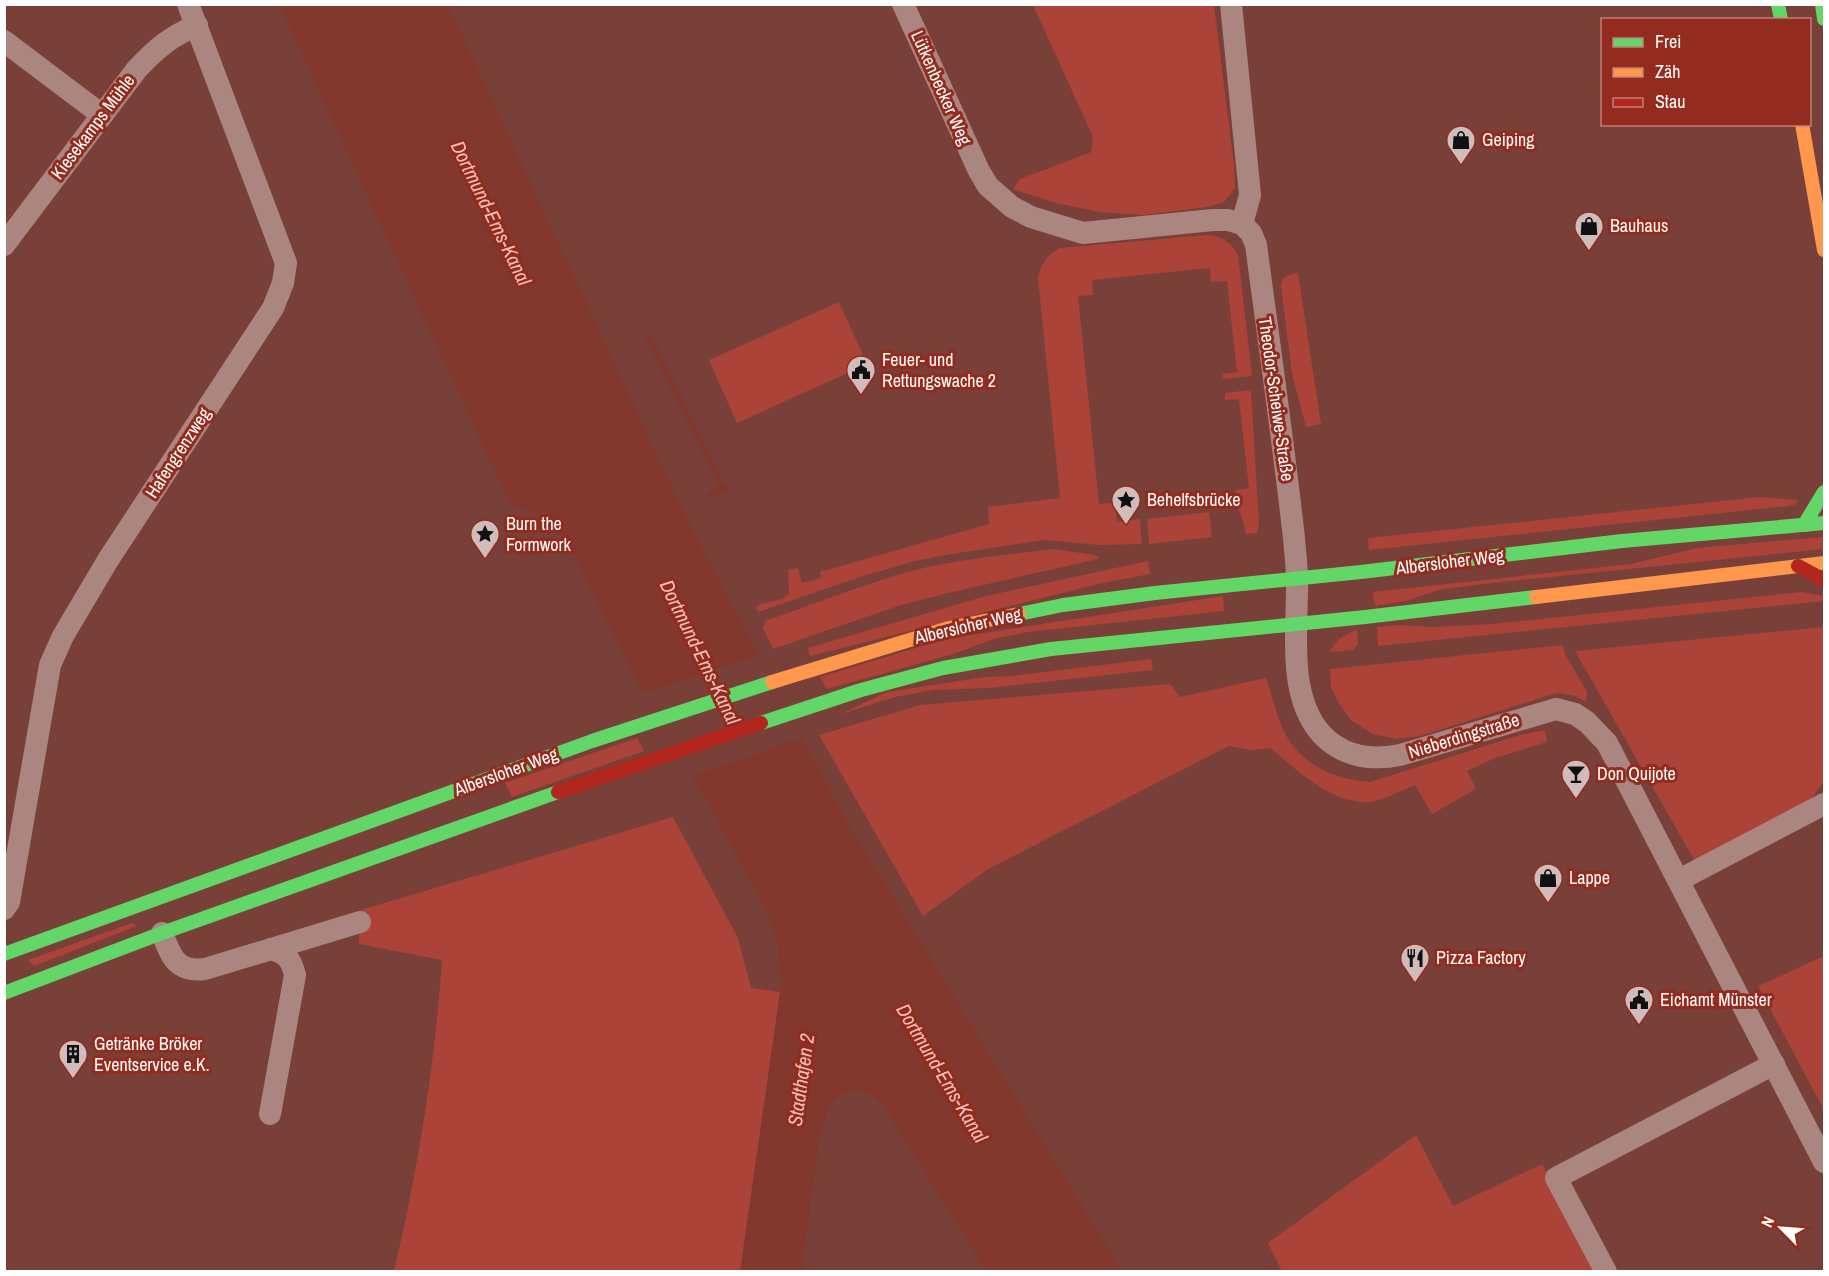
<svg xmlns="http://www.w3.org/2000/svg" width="1829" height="1276" font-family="'Archivo Narrow',sans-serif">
	<rect width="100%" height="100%" fill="#784039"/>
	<g fill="#ac4338">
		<polygon points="1033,5 1214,5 1234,165 1235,188 1224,202 1207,207 1144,215 1100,212 1056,203 1013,189 1020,179 1091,152 1093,137"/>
		<path d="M1207,235C1222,236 1231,242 1238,255L1252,376L1223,379V374L1237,372L1227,281L1211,282L1210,268L1092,280L1093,295L1078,296L1099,504L1115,503L1117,522L1140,519L1142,544L1099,545L1045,540L945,555L915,561L860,577L758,612L756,609L757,605L782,599L789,594L788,570L798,568L802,583L821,578L820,572L989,524L988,507L1060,498L1038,278C1041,264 1047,255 1060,248Z"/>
		<path d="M1298,273L1321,424L1306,427L1292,374L1281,286C1282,276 1288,275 1298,273Z"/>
		<polygon points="839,302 867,364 737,423 709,360"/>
		<path d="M1251,390L1259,525L1257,533L1246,534C1243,517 1237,508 1235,490L1249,488L1239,399L1225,400V393Z"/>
		<polygon points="1760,497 1799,500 1794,505 1779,507 1369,550 1368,538"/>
		<polygon points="1209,512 1212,537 1149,544 1147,519"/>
		<polygon points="1824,537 1824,549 1491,583 1438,590 1406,601 1375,606 1373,592 1631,564 1697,548"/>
		<path d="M1054,549L1095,555L1099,557L1098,559L948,593L901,605L773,649L763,628L765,621C811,605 857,587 904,573C950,560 1006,555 1054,549Z"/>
		<polygon points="1148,561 1150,574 1098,584 810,656 808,648 986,596"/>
		<polygon points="1802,592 1824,596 1824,601 1378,646 1377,627 1401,625 1432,627 1493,624"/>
		<polygon points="1223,596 1224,611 1028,632 997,638 950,655 827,689 820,677 945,639"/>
		<polygon points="1824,627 1824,781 1812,798 1696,863 1575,651"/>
		<path d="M1357,630L1358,644L1353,650L1330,652C1335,640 1345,634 1357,630Z"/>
		<polygon points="1563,645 1565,654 1587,692 1586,702 1575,696 1557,693 1420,736 1396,739 1373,734 1352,721 1340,705 1331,687 1330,669"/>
		<polygon points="1151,659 1153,670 989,688 933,690 895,697 841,714 887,692 985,677 1012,676"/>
		<path d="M1266,678C1273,698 1278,723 1289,740C1307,768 1339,780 1370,782L1520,735L1545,730L1547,742L1495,758L1467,771L1476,789L1432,814L1415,785C1401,790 1382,802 1366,802C1329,802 1296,769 1270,748L1251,750L1229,746L988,869L923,916L819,735L920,705L1170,684L1180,697Z"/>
		<polygon points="637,738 644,751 512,797 505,783"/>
		<path d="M673,817L738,938L751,988L780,992L740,1271H394C418,1169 435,1065 442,960L359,944L361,910Z"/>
		<polygon points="132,923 137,926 34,966 28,960"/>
		<polygon points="1824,956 1824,1110 1758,986"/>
		<polygon points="1416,1135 1453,1206 1542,1164 1600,1271 1282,1271 1268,1243"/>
	</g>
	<path fill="#82382c" d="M279,5H448L683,511L844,817L1122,1271H986L881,1102L870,1093L855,1090L842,1094L834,1099L828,1109L820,1134L801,1271H741L781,987L777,937L760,898L668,732L645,696L569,546C555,525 535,511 510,504Z"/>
	<polygon fill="#784039" points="761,654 805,737 689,777 666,733 654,718 641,694"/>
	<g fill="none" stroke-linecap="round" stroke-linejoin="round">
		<g stroke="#82382c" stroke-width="6">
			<polyline points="649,338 724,489"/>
			<polyline points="711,495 727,488"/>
		</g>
		<g stroke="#ab8680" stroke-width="22">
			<polyline points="903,4 979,171 988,186 1012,207 1031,217 1083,233 1213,220 1228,220 1242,224"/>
			<path d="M1231,4L1250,195L1242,224L1251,233L1256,245C1269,342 1283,440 1294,538C1295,552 1297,566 1297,579C1298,626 1287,690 1318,730C1339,756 1370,761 1400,755L1556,709L1575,714L1587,722L1607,743L1824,1162"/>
			<polyline points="4,41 102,115"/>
			<path d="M4,245L137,69C157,48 170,37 197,25"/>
			<polyline points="1679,880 1824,804"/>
			<polyline points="4,909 9,902 50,665 63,636 108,560 273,308 283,283 286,263 188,4"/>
			<path d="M162,933C171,956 176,973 205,969L360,922"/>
			<path d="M270,1114L295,975C291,959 287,954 271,949"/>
			<polyline points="1606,1272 1556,1178 1774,1064"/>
		</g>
		<g stroke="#63d668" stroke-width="14">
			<polyline points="1778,4 1781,20"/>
			<polyline points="1822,4 1824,19"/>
			<polyline points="1804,525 1824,492"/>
			<polyline points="1019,614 1063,605 1155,593 1361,572 1622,541 1824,523"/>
			<polyline points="761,723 861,690 943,668 1051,649 1365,617 1536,597"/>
			<polyline points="4,954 592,741 772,682"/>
			<polyline points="4,993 162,933 558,792"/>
		</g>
		<g stroke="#ff974d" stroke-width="14">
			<polyline points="1802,124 1824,250"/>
			<polyline points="1536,597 1824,563"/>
			<polyline points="772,682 949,628 1019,614"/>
		</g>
		<g stroke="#b3261e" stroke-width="14">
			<polyline points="1798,566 1824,580"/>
			<polyline points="558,792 761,723"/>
		</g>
	</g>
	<defs>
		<g id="shop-pin" transform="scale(1.5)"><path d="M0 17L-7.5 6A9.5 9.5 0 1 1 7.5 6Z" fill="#d0bcba" stroke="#932b1e"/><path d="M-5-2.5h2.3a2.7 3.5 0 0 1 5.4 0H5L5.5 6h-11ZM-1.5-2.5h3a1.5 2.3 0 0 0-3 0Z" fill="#111"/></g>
		<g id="civic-pin" transform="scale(1.5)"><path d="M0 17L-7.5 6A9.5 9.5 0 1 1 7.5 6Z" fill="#d0bcba" stroke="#932b1e"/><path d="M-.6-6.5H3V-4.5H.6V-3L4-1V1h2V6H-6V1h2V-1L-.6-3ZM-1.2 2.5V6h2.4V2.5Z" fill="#111"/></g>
		<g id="sight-pin" transform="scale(1.5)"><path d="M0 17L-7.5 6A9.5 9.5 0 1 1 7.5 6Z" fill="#d0bcba" stroke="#932b1e"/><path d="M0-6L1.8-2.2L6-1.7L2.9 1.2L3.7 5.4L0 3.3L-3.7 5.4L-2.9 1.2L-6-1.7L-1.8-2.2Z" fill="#111"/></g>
		<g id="bar-pin" transform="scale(1.5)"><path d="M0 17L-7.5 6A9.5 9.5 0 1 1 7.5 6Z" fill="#d0bcba" stroke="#932b1e"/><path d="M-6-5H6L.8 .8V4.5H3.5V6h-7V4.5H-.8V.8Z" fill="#111"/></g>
		<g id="restaurant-pin" transform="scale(1.5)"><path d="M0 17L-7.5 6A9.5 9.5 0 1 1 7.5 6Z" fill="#d0bcba" stroke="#932b1e"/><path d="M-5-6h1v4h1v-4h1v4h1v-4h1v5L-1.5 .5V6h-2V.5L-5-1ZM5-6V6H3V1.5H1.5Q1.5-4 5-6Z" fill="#111"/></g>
		<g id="building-pin" transform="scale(1.5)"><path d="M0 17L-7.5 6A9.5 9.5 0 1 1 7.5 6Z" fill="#d0bcba" stroke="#932b1e"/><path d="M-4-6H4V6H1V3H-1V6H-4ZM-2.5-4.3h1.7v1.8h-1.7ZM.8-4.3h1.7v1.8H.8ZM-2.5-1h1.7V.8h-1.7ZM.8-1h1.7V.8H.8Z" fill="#111"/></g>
	</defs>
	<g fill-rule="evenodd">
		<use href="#shop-pin" x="1461" y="140"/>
		<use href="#shop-pin" x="1589" y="226"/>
		<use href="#civic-pin" x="861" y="370"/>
		<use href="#sight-pin" x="1126" y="500"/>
		<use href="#sight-pin" x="485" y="534"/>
		<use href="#bar-pin" x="1576" y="774"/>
		<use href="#shop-pin" x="1548" y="878"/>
		<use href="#restaurant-pin" x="1415" y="958"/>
		<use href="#civic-pin" x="1639" y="1000"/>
		<use href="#building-pin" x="73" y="1054"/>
	</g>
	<g text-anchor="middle" stroke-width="6" stroke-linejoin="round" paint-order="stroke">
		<g font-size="18" fill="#fff" stroke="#932b1e">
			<text transform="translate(941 88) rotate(66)" y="6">Lütkenbecker Weg</text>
			<text transform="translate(93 127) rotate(-53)" y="6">Kiesekamps Mühle</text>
			<text transform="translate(1276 399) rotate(82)" y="6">Theodor-Scheiwe-Straße</text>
			<text transform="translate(178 453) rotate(-57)" y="6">Hafengrenzweg</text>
			<text transform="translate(1450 562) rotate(-7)" y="6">Albersloher Weg</text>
			<text transform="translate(968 626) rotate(-13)" y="6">Albersloher Weg</text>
			<text transform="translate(1464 736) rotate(-17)" y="6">Nieberdingstraße</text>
			<text transform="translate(506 772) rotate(-20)" y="6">Albersloher Weg</text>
		</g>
		<g font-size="18" fill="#fff" stroke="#932b1e" text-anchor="start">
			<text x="1482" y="146">Geiping</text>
			<text x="1610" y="232">Bauhaus</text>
			<text x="882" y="366">Feuer- und<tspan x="882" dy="21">Rettungswache 2</tspan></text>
			<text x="1147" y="506">Behelfsbrücke</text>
			<text x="506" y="530">Burn the<tspan x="506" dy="21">Formwork</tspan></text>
			<text x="1597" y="780">Don Quijote</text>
			<text x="1569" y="884">Lappe</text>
			<text x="1436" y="964">Pizza Factory</text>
			<text x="1660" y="1006">Eichamt Münster</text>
			<text x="94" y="1050">Getränke Bröker<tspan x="94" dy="21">Eventservice e.K.</tspan></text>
		</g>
		<g font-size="20" font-style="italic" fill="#f5c1bb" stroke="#932b1e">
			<text transform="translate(491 213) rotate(64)" y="7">Dortmund-Ems-Kanal</text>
			<text transform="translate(700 652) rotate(64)" y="7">Dortmund-Ems-Kanal</text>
			<text transform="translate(942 1073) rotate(59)" y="7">Dortmund-Ems-Kanal</text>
			<text transform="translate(801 1080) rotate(-82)" y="7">Stadthafen 2</text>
		</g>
	</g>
	<rect width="1829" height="1276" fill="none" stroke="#ffffff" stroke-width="12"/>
	<rect x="1601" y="18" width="210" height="108" fill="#932b1e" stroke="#be8078" stroke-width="1.5"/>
	<rect x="1613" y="38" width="30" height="9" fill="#63d668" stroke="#be8078" stroke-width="1.5"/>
	<text x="1655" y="48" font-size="18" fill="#ffffff">Frei</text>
	<rect x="1613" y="68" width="30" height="9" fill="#ff974d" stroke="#be8078" stroke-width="1.5"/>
	<text x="1655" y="78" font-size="18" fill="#ffffff">Zäh</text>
	<rect x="1613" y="98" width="30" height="9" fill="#b3261e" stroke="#be8078" stroke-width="1.5"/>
	<text x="1655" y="108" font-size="18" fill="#ffffff">Stau</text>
	<g transform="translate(1781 1228) rotate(295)" stroke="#932b1e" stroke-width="4.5" paint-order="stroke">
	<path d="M0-4.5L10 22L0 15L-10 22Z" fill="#ffffff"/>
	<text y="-9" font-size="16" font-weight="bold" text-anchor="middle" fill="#ffffff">N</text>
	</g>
</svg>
